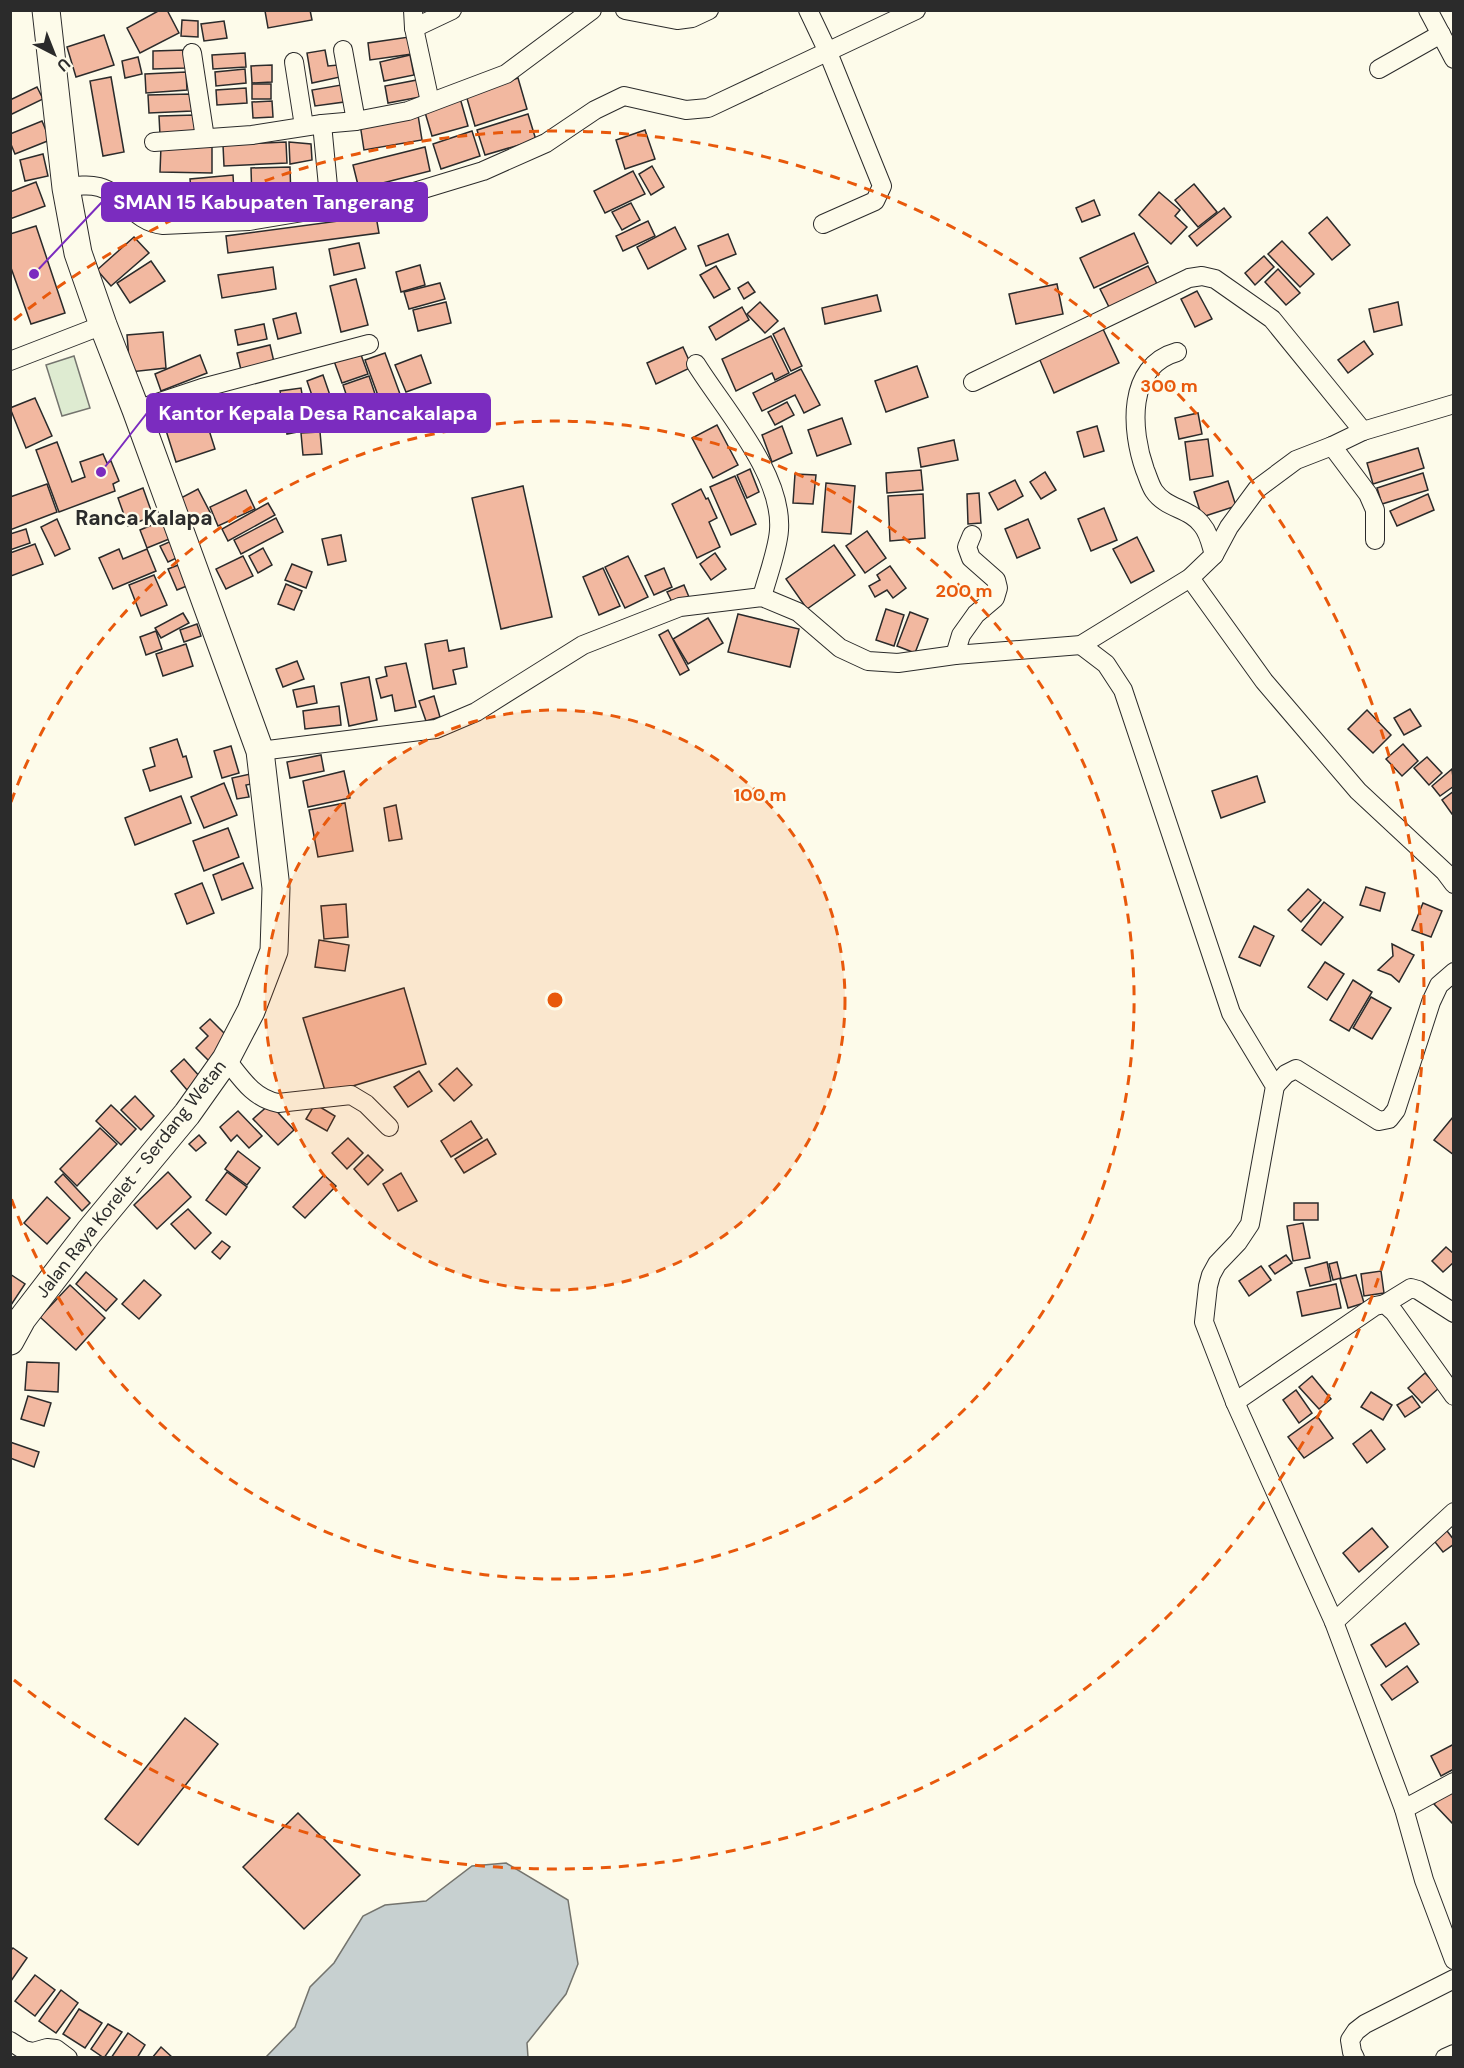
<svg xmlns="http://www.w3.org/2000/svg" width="1464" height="2068" font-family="'DM Sans',sans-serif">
	<rect width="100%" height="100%" fill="#fdfbea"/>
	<polygon fill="#deebd1" stroke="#74746e" stroke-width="1.5" points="74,356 90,408 62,416 46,365"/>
	<polygon fill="#c7d0d0" stroke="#74746e" stroke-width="1.5" points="506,1863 568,1900 578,1964 566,1994 527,2043 528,2057 266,2057 295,2027 310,1987 334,1963 363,1916 385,1905 426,1901 472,1866"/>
	<g fill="#f2b8a0" stroke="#2b2b2b" stroke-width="1.5">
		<polygon points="160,10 167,10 179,33 140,53 127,28"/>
		<polygon points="310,10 312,20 268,28 265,11"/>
		<polygon points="182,20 198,21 198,37 181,36"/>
		<polygon points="224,21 227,38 204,41 201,24"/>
		<polygon points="104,35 114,65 76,77 67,47"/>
		<polygon points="409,37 412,54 370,60 368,43"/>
		<polygon points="185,50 186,68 153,69 153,51"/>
		<polygon points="325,50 328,66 338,65 340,77 312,83 307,53"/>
		<polygon points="245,53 246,67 213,69 212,55"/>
		<polygon points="410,55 414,75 384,81 380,62"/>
		<polygon points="138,57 142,74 125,78 122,61"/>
		<polygon points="272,65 272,82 252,83 251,66"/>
		<polygon points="245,69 246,83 216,86 215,72"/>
		<polygon points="186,72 187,90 146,93 145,74"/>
		<polygon points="111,77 124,152 103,156 90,81"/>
		<polygon points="518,78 527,109 475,126 466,95"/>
		<polygon points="417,80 420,97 388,103 385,86"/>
		<rect x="252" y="84" width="19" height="15"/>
		<polygon points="341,85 344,102 315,106 312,90"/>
		<polygon points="37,87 43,99 10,115 10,100"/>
		<polygon points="246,88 247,103 217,105 216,90"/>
		<polygon points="191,94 192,111 149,113 148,95"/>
		<polygon points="460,98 468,126 432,136 424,109"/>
		<polygon points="272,101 273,117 253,118 252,102"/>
		<polygon points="528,114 536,140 485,155 477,130"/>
		<polygon points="196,115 197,133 160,135 159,116"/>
		<polygon points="418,115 422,140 364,150 360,124"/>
		<polygon points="42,121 50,140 15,154 10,142 10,134"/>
		<polygon points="645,130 655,159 625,169 616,140"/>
		<polygon points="472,131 480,156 441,169 433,144"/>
		<polygon points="286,142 287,163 224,166 223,145"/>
		<polygon points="289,142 311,144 312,160 290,164"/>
		<polygon points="161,146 212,146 212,173 160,172"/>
		<polygon points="425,147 430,171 359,189 353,165"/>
		<polygon points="43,154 48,176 25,181 20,160"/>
		<polygon points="652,166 664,187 651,195 639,174"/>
		<polygon points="290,167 291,200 252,201 251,168"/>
		<polygon points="633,171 645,194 605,213 594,191"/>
		<polygon points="233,175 235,208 193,211 190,179"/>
		<polygon points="36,182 45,206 10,219 10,192"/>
		<polygon points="1194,184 1217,212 1198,227 1175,200"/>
		<polygon points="1159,192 1180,210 1175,216 1187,227 1171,244 1139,215"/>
		<polygon points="1094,200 1100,215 1082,222 1076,208"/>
		<polygon points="631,203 640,220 622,230 612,212"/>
		<polygon points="1224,208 1231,217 1197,246 1189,236"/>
		<polygon points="376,216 379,233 228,253 226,236"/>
		<polygon points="1327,217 1350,245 1332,260 1309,233"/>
		<polygon points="648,221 655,236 623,251 616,236"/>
		<polygon points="36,226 65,313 31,324 10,265 10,234"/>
		<polygon points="675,227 686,249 648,269 637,247"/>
		<polygon points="1134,233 1148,263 1094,288 1080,258"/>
		<polygon points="728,234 736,254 706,266 698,246"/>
		<polygon points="134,237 149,253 111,286 97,270"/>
		<polygon points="1282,241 1314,274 1300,287 1268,254"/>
		<polygon points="359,243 365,268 334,275 329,249"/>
		<polygon points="1264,256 1274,267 1255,285 1245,273"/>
		<polygon points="151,261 165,281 130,303 117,283"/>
		<polygon points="420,265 425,285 401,292 396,272"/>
		<polygon points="716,266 730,289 714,298 700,275"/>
		<polygon points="1148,266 1158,286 1110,309 1100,289"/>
		<polygon points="273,267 276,289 222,298 218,275"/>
		<polygon points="1278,269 1300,293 1286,305 1265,282"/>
		<polygon points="356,279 368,325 341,332 330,286"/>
		<polygon points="748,282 755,292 744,299 738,288"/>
		<polygon points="440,283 445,299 409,309 404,292"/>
		<polygon points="1057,284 1063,314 1016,324 1009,294"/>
		<polygon points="1197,291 1212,319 1195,327 1181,299"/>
		<polygon points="877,295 881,311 825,324 822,308"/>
		<polygon points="446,302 451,323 418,331 413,310"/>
		<polygon points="760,302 778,321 765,333 747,314"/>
		<polygon points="1398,302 1402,325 1374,332 1369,309"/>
		<polygon points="742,307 749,320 716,340 709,327"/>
		<polygon points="296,313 301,333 278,339 273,319"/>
		<polygon points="264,324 267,339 238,345 235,330"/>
		<polygon points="784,328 802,366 791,371 773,334"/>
		<polygon points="1103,329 1119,363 1054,393 1039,358"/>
		<polygon points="163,332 166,368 130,372 127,335"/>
		<polygon points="771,336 789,373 775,380 772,373 736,391 722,359"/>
		<polygon points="1364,341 1373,354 1348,373 1338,360"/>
		<polygon points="270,345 274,362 241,370 237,353"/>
		<polygon points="683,347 692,367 656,384 647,363"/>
		<polygon points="360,352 368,374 342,383 334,361"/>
		<polygon points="385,353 404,405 384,412 365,360"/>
		<polygon points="200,355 207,373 161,391 155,374"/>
		<polygon points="421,355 431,383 406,392 395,365"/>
		<polygon points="917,366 928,397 886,412 875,381"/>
		<polygon points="801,369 820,405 804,413 795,395 762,411 753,393"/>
		<polygon points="323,375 333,404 317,410 307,381"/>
		<polygon points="369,376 383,418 357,427 343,385"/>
		<polygon points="301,388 308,430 287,434 280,391"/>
		<polygon points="35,398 52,436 26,448 10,408"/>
		<polygon points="787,402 794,415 775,425 768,412"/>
		<polygon points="202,408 215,449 176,462 163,421"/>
		<polygon points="1198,413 1202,434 1179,439 1175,418"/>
		<polygon points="842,418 851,444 817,456 808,430"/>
		<polygon points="717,425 738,465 713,478 692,438"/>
		<polygon points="782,426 792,453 772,462 762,435"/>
		<polygon points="1097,426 1104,451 1084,457 1077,432"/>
		<polygon points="320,432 322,454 303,455 301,433"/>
		<polygon points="1208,439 1213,476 1190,480 1185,442"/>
		<polygon points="954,440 958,460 921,467 918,448"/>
		<polygon points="57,442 72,482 85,477 80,462 103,454 107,463 111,461 119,481 113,484 115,491 59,512 36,450"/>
		<polygon points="1418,448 1424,468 1373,484 1367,463"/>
		<polygon points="750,469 759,492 747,498 737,475"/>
		<polygon points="921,470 923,490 887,493 886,473"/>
		<polygon points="1045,472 1056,490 1041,499 1030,482"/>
		<polygon points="1423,473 1428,490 1382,504 1377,488"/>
		<polygon points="795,474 816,475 813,504 793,503"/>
		<polygon points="735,476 756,524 731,535 710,487"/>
		<polygon points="1015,480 1023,496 998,510 989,493"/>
		<polygon points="1228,481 1236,506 1202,517 1194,492"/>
		<polygon points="826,483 855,486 851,534 822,532"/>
		<polygon points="47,484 57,512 10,530 10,497"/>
		<polygon points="523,486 552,617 501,629 472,498"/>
		<polygon points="143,488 153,516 128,526 118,498"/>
		<polygon points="198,489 212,516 193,526 179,499"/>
		<polygon points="701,489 706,499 708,498 717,518 709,522 720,547 697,558 672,504"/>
		<polygon points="246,490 255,509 218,526 210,507"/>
		<polygon points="979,493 981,523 968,524 967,494"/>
		<polygon points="923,494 925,538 890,541 888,496"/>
		<polygon points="1428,494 1434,510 1397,526 1390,511"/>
		<polygon points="268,503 275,515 228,541 222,529"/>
		<polygon points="1104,508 1117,540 1091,551 1078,519"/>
		<polygon points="276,518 283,532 241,554 234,540"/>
		<polygon points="57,519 70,549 55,556 41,527"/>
		<polygon points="166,519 174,537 147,548 140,530"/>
		<polygon points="1028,519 1040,548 1017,558 1005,529"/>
		<polygon points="26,529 30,543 10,550 10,534"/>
		<polygon points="867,531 886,558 865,573 846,546"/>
		<polygon points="341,535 346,561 328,565 322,539"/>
		<polygon points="1137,537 1154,571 1131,583 1113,549"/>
		<polygon points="176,539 183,555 168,562 160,546"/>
		<polygon points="35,544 43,564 11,576 10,553"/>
		<polygon points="834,545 855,575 807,609 786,579"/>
		<polygon points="263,548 272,565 258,573 249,556"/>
		<polygon points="119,549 123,559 147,549 156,571 113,589 99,558"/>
		<polygon points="715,553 726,569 711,580 700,564"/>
		<polygon points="243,556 253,576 226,589 216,569"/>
		<polygon points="628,556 648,597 625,608 605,567"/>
		<polygon points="186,562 194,583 177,590 168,569"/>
		<polygon points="292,564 312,572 306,588 285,580"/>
		<polygon points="890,566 906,588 893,598 887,590 875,597 869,586 880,580 877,575"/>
		<polygon points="603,568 620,606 599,615 583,577"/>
		<polygon points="664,568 672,587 654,595 645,576"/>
		<polygon points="154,575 167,605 141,616 129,585"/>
		<polygon points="286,584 302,591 294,610 278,604"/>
		<polygon points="684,585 689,597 673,604 667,592"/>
		<polygon points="886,609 904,615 894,646 876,640"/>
		<polygon points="910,612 928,619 915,653 897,646"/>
		<polygon points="183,613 189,623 161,638 155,628"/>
		<polygon points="738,614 799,629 790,667 728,652"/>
		<polygon points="708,618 723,643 688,664 673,639"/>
		<polygon points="197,624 201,636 184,642 180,630"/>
		<polygon points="668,630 689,670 680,675 659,635"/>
		<polygon points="156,631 162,649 146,655 140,637"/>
		<polygon points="447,640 449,651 464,648 467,667 453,670 456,684 433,689 425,644"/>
		<polygon points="186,644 193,666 163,676 156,654"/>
		<polygon points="297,661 304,679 283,687 276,669"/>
		<polygon points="406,663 416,707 395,711 392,695 381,698 376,679 387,676 385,667"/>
		<polygon points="369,677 377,720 349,726 341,683"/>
		<polygon points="314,686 317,703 297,707 293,690"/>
		<polygon points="434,696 440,717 426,721 419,701"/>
		<polygon points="339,706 341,725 305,729 303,711"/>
		<polygon points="1410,709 1421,726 1404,735 1394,718"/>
		<polygon points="1367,710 1391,735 1373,753 1348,729"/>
		<polygon points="177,739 183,757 186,756 192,777 150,791 143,770 155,766 150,748"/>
		<polygon points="1403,744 1418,761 1402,776 1386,759"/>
		<polygon points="231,746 239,773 222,778 214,751"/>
		<polygon points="321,755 324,771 290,778 287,762"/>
		<polygon points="1427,757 1442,773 1429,785 1414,768"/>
		<polygon points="1452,769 1454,786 1440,796 1432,786"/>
		<polygon points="344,771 350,798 308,807 303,781"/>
		<polygon points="259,772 261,782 246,785 249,797 237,799 232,778"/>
		<polygon points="1257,776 1265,802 1221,818 1212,791"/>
		<polygon points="224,783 237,815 204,828 191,797"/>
		<polygon points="1454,791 1454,813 1452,814 1442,800"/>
		<polygon points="181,796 191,823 135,845 125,818"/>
		<polygon points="345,803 353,851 318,857 309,810"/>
		<polygon points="396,805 402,839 389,841 384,808"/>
		<polygon points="228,828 239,857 204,871 193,841"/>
		<polygon points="243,863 253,888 222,900 213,875"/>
		<polygon points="202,883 214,913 187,924 175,894"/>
		<polygon points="1366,887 1385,893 1380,911 1360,905"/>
		<polygon points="1308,889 1321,900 1301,922 1288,910"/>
		<polygon points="1324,902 1343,917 1321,945 1302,930"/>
		<polygon points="1423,903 1442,911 1431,937 1412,930"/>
		<polygon points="346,904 348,937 324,939 321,906"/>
		<polygon points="1254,926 1274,936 1260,966 1239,957"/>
		<polygon points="319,940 349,945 345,971 315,967"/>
		<polygon points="1392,944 1414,955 1399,982 1391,975 1378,970 1393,956"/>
		<polygon points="1325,962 1344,974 1327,1000 1308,987"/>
		<polygon points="1353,980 1372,992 1349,1031 1330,1020"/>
		<polygon points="404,988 426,1064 326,1094 303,1018"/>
		<polygon points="1371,997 1391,1008 1372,1039 1353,1028"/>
		<polygon points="210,1019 233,1042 211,1063 196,1048 208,1036 200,1028"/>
		<polygon points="184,1059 201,1078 187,1090 171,1071"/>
		<polygon points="457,1068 472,1085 454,1101 439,1084"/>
		<polygon points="419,1071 432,1091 408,1107 394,1087"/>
		<polygon points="135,1096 154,1116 141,1130 121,1110"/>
		<polygon points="270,1104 294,1130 278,1145 253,1119"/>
		<polygon points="315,1104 335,1116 327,1131 306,1119"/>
		<polygon points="111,1105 136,1129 121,1145 96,1121"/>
		<polygon points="238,1111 262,1136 249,1148 237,1135 231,1141 220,1127"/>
		<polygon points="1453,1117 1454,1117 1454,1155 1434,1140"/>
		<polygon points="471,1121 482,1138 451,1157 441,1141"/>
		<polygon points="100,1128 117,1144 77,1186 60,1169"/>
		<polygon points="199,1135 206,1143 196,1151 189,1144"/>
		<polygon points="348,1138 363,1153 347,1169 332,1153"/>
		<polygon points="487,1139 496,1154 464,1173 455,1159"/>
		<polygon points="238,1151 260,1168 247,1185 225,1169"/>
		<polygon points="368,1155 383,1170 368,1185 354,1169"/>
		<polygon points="168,1172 191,1197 157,1229 134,1205"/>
		<polygon points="227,1172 247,1187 226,1215 206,1200"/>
		<polygon points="401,1173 417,1201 398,1211 383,1184"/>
		<polygon points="63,1174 90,1203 82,1211 55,1182"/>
		<polygon points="324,1175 336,1186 305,1218 293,1207"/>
		<polygon points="47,1197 70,1218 47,1244 24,1223"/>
		<rect x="1294" y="1203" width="24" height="17"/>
		<polygon points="188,1209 211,1233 195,1249 171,1224"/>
		<polygon points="1303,1223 1310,1258 1293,1261 1287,1226"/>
		<polygon points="222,1241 230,1247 220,1259 212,1252"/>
		<polygon points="1446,1247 1454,1254 1454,1262 1443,1272 1432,1261"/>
		<polygon points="1286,1255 1292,1263 1275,1274 1269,1266"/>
		<polygon points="1327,1262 1331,1281 1310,1286 1305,1268"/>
		<polygon points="1337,1262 1341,1278 1333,1280 1329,1264"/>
		<polygon points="1261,1266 1271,1280 1249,1296 1239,1281"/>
		<polygon points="1381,1271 1384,1293 1364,1296 1361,1274"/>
		<polygon points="86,1272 117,1299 106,1311 76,1284"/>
		<polygon points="10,1274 25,1284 11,1305 10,1305"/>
		<polygon points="1356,1275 1364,1303 1348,1308 1340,1279"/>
		<polygon points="144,1280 161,1295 139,1319 122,1304"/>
		<polygon points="1336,1284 1341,1308 1302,1316 1297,1292"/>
		<polygon points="70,1285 105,1318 76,1350 40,1317"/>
		<polygon points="27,1362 59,1363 58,1392 25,1390"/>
		<polygon points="1425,1373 1439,1388 1422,1403 1408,1388"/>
		<polygon points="1312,1376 1331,1399 1319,1409 1299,1387"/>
		<polygon points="1296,1390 1312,1413 1299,1423 1283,1400"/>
		<polygon points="1371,1392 1392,1405 1383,1420 1361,1407"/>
		<polygon points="28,1396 51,1403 44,1426 21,1419"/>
		<polygon points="1412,1396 1420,1407 1405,1417 1397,1405"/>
		<polygon points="1317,1416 1333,1438 1304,1458 1288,1437"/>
		<polygon points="1371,1430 1385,1449 1367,1463 1353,1444"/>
		<polygon points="10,1442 39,1452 34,1467 10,1458"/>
		<polygon points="1444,1527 1454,1540 1454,1544 1443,1552 1431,1537"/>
		<polygon points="1372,1528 1388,1547 1359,1572 1343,1553"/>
		<polygon points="1405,1623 1419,1644 1386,1667 1371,1645"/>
		<polygon points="1407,1666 1418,1682 1392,1700 1381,1685"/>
		<polygon points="185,1718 218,1744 138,1845 105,1819"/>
		<polygon points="1454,1744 1454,1769 1441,1776 1431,1756"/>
		<polygon points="1450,1789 1454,1793 1454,1825 1434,1804"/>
		<polygon points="298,1813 360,1875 304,1929 243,1867"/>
		<polygon points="13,1948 27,1958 11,1981 10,1951"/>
		<polygon points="35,1975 55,1990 35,2016 15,2001"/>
		<polygon points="61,1990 78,2003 56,2033 39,2021"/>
		<polygon points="79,2009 102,2023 85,2048 63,2034"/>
		<polygon points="108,2024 122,2032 104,2058 91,2049"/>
		<polygon points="128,2033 145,2045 137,2058 111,2058"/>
		<polygon points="161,2047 173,2058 152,2058"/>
	</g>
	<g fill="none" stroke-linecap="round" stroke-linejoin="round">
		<g stroke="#2b2b2b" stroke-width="20">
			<g id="street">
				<polyline points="413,10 414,28 430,102"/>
				<polyline points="625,10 677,20 692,18 709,10"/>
				<polyline points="808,10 827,50 882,186 875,201 823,224"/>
				<polyline points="1428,10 1454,59"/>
				<polyline points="414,28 452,10"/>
				<polyline points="343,50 356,121"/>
				<polyline points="192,53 205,138"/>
				<polyline points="294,62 304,126"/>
				<polyline points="1379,69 1441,34"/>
				<polyline points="322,124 330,207"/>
				<polyline points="154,142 252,135 322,124 356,121 408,111 506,74 592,10"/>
				<path d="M66,188C77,186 87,184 99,187C125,194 133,222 163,225L249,221L404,195L483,171L546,143L595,110L624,96L686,110L708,108L916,10"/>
				<path d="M1177,352C1126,366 1131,431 1145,470C1148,477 1150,485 1154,491C1166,509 1190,508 1202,525C1209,533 1211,545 1214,555"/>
				<polyline points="10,361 103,325"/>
				<path d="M696,364C724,409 783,474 779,530C778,549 767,578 762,597"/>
				<polyline points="973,382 1189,278 1202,276 1215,279 1272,319 1363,431"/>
				<polyline points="136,410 202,388 369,344"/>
				<polyline points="1332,446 1368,494 1375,510 1375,540"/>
				<polyline points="1190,578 1264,681 1358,791 1445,872 1454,884"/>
				<polyline points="1081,645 1106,664 1123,690 1231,1013 1275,1086 1250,1224 1238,1242 1217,1264 1211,1275 1208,1286 1204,1322 1235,1402 1334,1622 1404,1809 1424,1880 1454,1960"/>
				<polyline points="955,655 961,635 976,614 995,598 998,588 996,580 971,558 967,547 972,535"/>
				<polyline points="260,751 436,729 476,712 583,645 680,607 762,597 798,612 840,648 868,661 898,663 955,655 1081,645 1190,578 1214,555 1229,527 1257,489 1296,460 1332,446 1363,431 1454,404"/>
				<path d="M226,1059C241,1078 253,1098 278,1103L351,1095L366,1104L389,1127"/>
				<polyline points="1275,1086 1286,1074 1296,1069 1379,1121 1389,1119 1396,1110 1431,1002 1439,985 1454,972"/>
				<polyline points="1385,1304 1411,1288 1418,1290 1454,1313"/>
				<polyline points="1235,1402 1375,1306 1385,1304 1394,1312 1454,1396"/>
				<polyline points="1334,1622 1454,1512"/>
				<polyline points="1404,1809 1454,1782"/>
				<polyline points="10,2041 24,2050 33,2052 47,2048 56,2049 68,2058"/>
				<polyline points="1355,2058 1352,2052 1350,2040 1356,2031 1365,2024 1454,1979"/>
				<polyline points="1445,2058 1454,2054"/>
			</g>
		</g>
		<g stroke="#2b2b2b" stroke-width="29">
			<polyline id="primary" points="10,1341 22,1319 89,1232 187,1114 226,1059 251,1011 274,951 276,888 260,751 136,410 103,325 78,253 66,188 46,10"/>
		</g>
		<use href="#street" stroke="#fdfbea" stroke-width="18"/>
		<use href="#primary" stroke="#fdfbea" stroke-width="27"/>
	</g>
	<circle cx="555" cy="1000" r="290" fill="#e8590c" fill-opacity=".12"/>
	<g fill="none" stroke="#e8590c" stroke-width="3" stroke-dasharray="10 8">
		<circle cx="555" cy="1000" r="290"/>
		<path d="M11 802A579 579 0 1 1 11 1198"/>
		<path d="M14 320A869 869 0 1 1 14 1680"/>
	</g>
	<g text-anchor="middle" stroke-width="4.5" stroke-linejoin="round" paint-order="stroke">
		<g font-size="18" fill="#2b2b2b" stroke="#fdfbea">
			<text transform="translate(131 1179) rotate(-52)" y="6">Jalan Raya Korelet - Serdang Wetan</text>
		</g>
		<g font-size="21" font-weight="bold" fill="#2b2b2b" stroke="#fdfbea">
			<text x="144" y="525">Ranca Kalapa</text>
		</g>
	</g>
	<circle cx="555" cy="1000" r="9" fill="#e8590c" stroke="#fdfbea" stroke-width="3"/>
	<g font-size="18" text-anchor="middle" font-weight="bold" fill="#e8590c" stroke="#fdfbea" stroke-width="4.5" stroke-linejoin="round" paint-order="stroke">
		<text x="1169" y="392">300 m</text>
		<text x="964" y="597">200 m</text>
		<text x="760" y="801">100 m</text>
	</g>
	<path fill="none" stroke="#7b2cbf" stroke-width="2" d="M34 274L102 202M101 472L147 413"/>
	<g fill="#7b2cbf" stroke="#fdfbea" stroke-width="2">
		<circle cx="34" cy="274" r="6"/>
		<circle cx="101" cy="472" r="6"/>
	</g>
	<g fill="#7b2cbf" stroke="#7b2cbf" stroke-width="2">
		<rect x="102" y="183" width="325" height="38" rx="6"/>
		<rect x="147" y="394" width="343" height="38" rx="6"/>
	</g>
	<g font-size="20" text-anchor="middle" font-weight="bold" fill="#fff">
		<text x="264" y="209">SMAN 15 Kabupaten Tangerang</text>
		<text x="318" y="420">Kantor Kepala Desa Rancakalapa</text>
	</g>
	<rect width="1464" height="2068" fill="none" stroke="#2b2b2b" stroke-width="24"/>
	<g transform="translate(54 54) rotate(138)" stroke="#fdfbea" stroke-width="4.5" paint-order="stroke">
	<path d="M0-4.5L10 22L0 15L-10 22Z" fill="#2b2b2b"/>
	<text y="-9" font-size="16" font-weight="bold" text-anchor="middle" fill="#2b2b2b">U</text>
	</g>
</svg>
